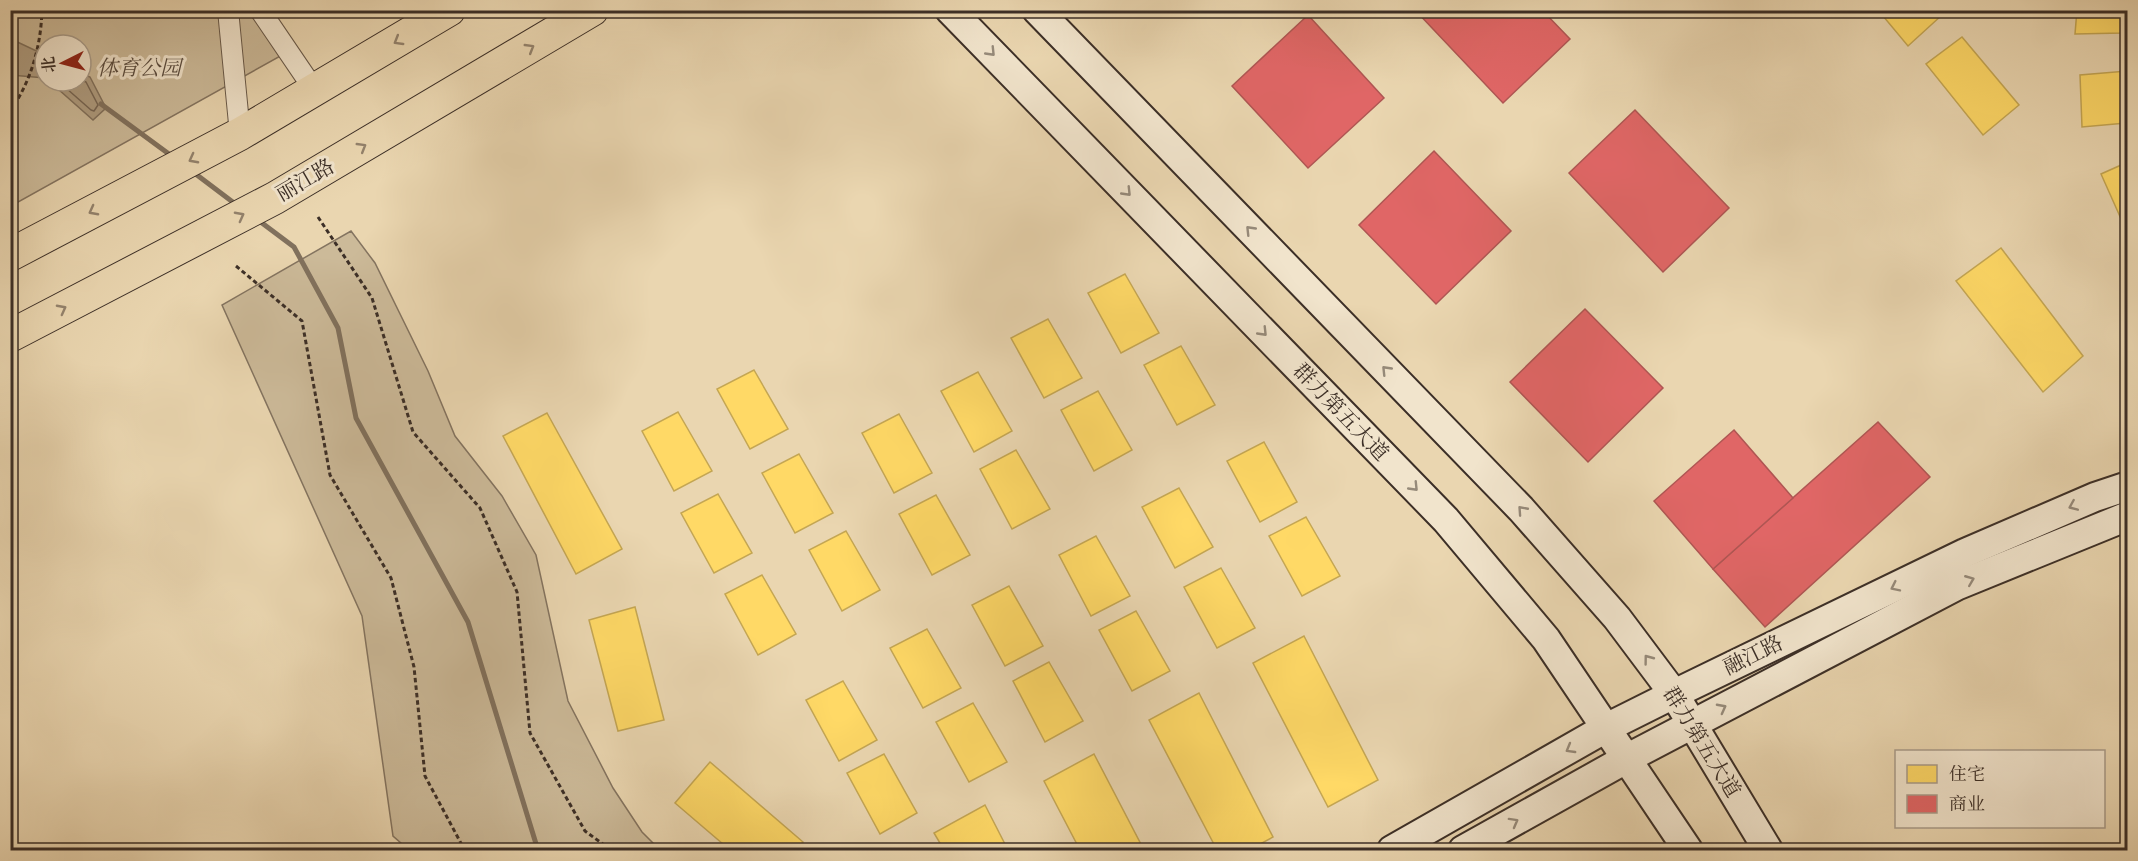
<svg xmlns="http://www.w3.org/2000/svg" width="2138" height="861" font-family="'Sorts Mill Goudy','Noto Serif SC',serif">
	<rect width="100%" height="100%" fill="#ead6b0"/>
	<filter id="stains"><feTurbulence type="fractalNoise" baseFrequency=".00333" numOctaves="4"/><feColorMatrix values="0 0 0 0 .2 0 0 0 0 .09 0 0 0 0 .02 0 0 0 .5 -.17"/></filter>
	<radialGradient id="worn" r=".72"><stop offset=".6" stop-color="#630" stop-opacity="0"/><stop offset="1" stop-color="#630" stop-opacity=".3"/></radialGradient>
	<g fill="#ccba99" stroke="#847460" stroke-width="1.5" fill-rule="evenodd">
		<path d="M11,11H269L293,49L11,206ZM45,45H81V81H45Z"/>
		<polygon points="351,231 375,263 428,371 455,436 502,496 536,555 568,701 613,788 642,832 660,850 409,850 393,836 362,616 222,305"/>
	</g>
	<g fill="#af9d81" stroke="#81715d" stroke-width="1.5">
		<polygon points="11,39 45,55 45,78 11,75"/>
		<polygon points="81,73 90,77 106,108 93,120 49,81 81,81"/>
	</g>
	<g fill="#ffd966" stroke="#c4a653" stroke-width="1.5">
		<polygon points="1878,10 1938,10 1942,15 1908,46"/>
		<polygon points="2077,10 2124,10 2122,33 2075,34"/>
		<polygon points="1962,37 2019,105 1983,135 1926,64"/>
		<polygon points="2127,71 2126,123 2082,127 2080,75"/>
		<polygon points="2128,162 2128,218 2122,221 2101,174"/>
		<polygon points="2001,248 2083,356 2043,392 1956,281"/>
		<polygon points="1125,274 1159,333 1121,353 1088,293"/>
		<polygon points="1048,319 1082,378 1044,398 1011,338"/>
		<polygon points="1181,346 1215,405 1177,425 1144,365"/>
		<polygon points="754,370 788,429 750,449 717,389"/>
		<polygon points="978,372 1012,431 974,452 941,391"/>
		<polygon points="1098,391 1132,450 1094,471 1061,410"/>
		<polygon points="678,412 712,471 674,491 642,431"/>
		<polygon points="547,413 622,549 576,574 503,436"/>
		<polygon points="899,414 932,473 894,493 862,433"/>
		<polygon points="1264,442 1297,502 1260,522 1227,461"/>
		<polygon points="1016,450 1050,509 1012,529 980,469"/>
		<polygon points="799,454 833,513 795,533 762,473"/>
		<polygon points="1179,488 1213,547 1175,568 1142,507"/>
		<polygon points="718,494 752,553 714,573 681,513"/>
		<polygon points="936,495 970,555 932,575 899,514"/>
		<polygon points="1306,517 1340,576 1302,596 1269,536"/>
		<polygon points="846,531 880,590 842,611 809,550"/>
		<polygon points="1096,536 1130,596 1091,616 1059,555"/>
		<polygon points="1221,568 1255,628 1217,648 1184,587"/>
		<polygon points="762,575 796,634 758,655 725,594"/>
		<polygon points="1009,586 1043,646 1005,666 972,605"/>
		<polygon points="635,607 664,720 618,731 589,620"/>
		<polygon points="1136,611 1170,671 1132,691 1099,630"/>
		<polygon points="927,629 961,688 923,708 890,648"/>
		<polygon points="1304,636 1378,780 1328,807 1253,663"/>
		<polygon points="1049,662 1083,721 1045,742 1013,681"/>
		<polygon points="843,681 877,740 839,761 806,700"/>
		<polygon points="1199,693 1273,837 1249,850 1217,850 1149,720"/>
		<polygon points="973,703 1007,762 969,782 936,722"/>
		<polygon points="884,754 917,813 880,834 847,773"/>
		<polygon points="1094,754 1144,850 1080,850 1044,781"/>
		<polygon points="710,762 803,842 796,850 730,850 675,803"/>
		<polygon points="985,805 1008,850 944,850 934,833"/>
	</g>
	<g fill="#e06666" stroke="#af5653" stroke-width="1.5">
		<polygon points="1415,10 1542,10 1570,39 1503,103"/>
		<polygon points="1308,15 1384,98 1308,168 1232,86"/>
		<polygon points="1635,110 1729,208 1663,272 1569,173"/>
		<polygon points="1434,151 1511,231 1436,304 1359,225"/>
		<polygon points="1585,309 1663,388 1588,462 1510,382"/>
		<polygon points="1878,422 1930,477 1765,627 1713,569"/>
		<polygon points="1734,430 1793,498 1713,569 1654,501"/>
	</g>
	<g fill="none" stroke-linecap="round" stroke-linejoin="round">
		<polyline stroke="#766654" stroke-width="1.5" points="58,81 91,110 94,111 98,105 86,82 81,80"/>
		<g stroke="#81715d" stroke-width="5">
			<polyline points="101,104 173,157"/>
			<polyline points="193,172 238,206"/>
			<polyline points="258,220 294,247 338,328 356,418 468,622 537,847 542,850"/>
		</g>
		<g stroke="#685949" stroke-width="22">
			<g id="minor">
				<polyline points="228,10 240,134"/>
				<polyline points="260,10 315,91"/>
			</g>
		</g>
		<g stroke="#3c2f27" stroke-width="32">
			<g id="secondary">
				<polyline points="950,10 1446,520 1546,639 1688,850"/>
				<polyline points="1037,10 1521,509 1617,618 1674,694 1768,850"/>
				<polyline points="1392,850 1606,728 1674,694 1965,553 2095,497 2128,486"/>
				<polyline points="1463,850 1626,759 1956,586 2128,516"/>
			</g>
		</g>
		<g stroke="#3c2f27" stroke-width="34">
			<g id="primary">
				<polyline points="10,255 240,134 449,10"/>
				<polyline points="10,336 275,198 592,10"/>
			</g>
		</g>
		<g stroke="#3c2f27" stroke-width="3" stroke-dasharray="4.5 3" stroke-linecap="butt">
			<path d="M10,111C31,82 41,46 42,10"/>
			<polyline points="318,217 372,298 413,432 480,508 517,592 530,733 585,831 611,850"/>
			<polyline points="236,266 302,321 330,475 391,578 414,667 425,776 463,847 467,850"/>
		</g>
		<use href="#minor" stroke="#f1e4cc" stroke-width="20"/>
		<use href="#secondary" stroke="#f1e4cc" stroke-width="28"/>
		<use href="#primary" stroke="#ead6b0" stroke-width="32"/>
	</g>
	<defs><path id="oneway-chevron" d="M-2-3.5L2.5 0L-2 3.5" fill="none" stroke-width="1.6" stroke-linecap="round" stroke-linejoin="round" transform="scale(1.5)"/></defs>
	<g stroke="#93826c">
		<use href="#oneway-chevron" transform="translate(398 41) rotate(149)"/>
		<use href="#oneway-chevron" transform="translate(530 48) rotate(-31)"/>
		<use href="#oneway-chevron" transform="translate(362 147) rotate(-31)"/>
		<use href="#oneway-chevron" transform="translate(193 159) rotate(152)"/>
		<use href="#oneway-chevron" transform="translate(93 211) rotate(152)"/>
		<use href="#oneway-chevron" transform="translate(240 216) rotate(-28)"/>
		<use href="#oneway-chevron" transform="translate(62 309) rotate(-28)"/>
	</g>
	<g stroke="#968a7a">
		<use href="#oneway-chevron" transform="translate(991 52) rotate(46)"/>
		<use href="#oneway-chevron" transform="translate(1127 192) rotate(46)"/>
		<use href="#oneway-chevron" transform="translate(1250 230) rotate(-134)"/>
		<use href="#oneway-chevron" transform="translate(1263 332) rotate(46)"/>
		<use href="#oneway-chevron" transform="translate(1386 370) rotate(-134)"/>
		<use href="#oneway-chevron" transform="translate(1414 487) rotate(46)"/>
		<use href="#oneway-chevron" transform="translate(2073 506) rotate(157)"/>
		<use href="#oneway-chevron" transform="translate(1522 510) rotate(-132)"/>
		<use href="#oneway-chevron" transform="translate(1970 580) rotate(-22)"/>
		<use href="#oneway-chevron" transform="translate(1895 587) rotate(154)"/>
		<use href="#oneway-chevron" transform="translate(1648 659) rotate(-127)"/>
		<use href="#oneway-chevron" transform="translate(1722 708) rotate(-28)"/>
		<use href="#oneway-chevron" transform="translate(1570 749) rotate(150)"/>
		<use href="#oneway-chevron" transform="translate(1514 822) rotate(-29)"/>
	</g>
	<g text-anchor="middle" stroke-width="6" stroke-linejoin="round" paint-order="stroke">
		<g font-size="21" font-style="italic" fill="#594b3e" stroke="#f1e4cc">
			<text x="139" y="75">体育公园</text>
		</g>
		<g font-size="21" fill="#3c2f27" stroke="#f1e4cc">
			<text transform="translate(305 180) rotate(-30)" y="7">丽江路</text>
			<text transform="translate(1341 412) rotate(46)" y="7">群力第五大道</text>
			<text transform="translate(1753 655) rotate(-26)" y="7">融江路</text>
			<text transform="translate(1702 742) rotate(58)" y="7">群力第五大道</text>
		</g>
	</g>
	<rect width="2138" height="861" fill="none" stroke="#ead6b0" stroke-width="36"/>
	<rect x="12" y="12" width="2114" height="837" fill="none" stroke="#3c2f27" stroke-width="3"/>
	<rect x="18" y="18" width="2102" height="825" fill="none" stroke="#3c2f27" stroke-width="1.5"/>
	<rect x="1895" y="750" width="210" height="78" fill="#f1e4cc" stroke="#a99c8a" stroke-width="1.5"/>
	<rect x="1907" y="765" width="30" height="18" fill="#ffd966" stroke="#a99c8a" stroke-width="1.5"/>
	<text x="1949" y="780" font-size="18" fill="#3c2f27">住宅</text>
	<rect x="1907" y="795" width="30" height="18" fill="#e06666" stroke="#a99c8a" stroke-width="1.5"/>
	<text x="1949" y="810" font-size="18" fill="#3c2f27">商业</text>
	<g transform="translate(63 63) rotate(264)"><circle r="28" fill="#f1e4cc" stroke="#a99c8a" stroke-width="1.5"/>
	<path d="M0-4.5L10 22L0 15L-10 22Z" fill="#8f2418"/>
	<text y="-9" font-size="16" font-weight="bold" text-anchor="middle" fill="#3c2f27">北</text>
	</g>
	<rect width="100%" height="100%" filter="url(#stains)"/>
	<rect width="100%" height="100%" fill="url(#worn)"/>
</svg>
